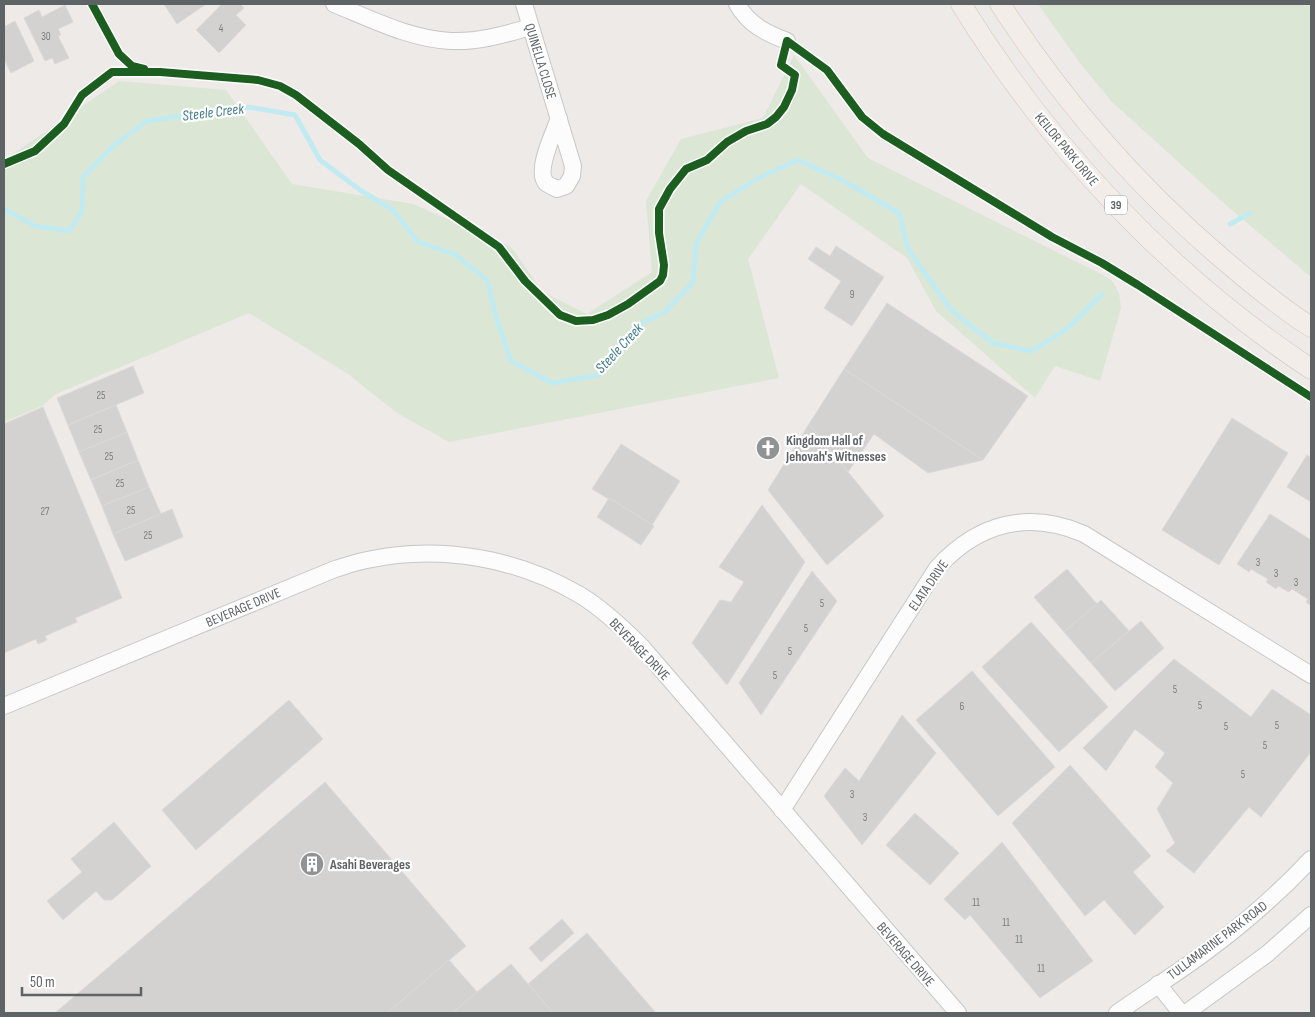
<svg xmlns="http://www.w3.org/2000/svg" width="1315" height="1017" font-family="'Sofia Sans Condensed',sans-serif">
	<rect width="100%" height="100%" fill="#edeae8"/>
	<g fill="#dce6d5">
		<polygon points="1038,4 1311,4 1311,277 1227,206 1111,101 1080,63"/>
		<polygon points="794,55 868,158 1107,277 1113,282 1119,293 1121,308 1100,381 1055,366 1035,398 936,311 907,258 801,184 748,259 779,378 449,442 397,413 348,374 249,313 56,394 42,406 4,422 4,160 119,81 226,90 292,184 413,204 511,247 543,292 587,314 652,272 646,201 681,139 763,118"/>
	</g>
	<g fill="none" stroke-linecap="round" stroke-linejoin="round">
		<g stroke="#c2ebf1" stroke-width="5">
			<polyline points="4,209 35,226 69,231 82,211 83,177 111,148 146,121 248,107 295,115 320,160 360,190 393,210 418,242 454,254 487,280 497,320 511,361 552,383 599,375 643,322 665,312 693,282 696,244 720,202 758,178 798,160 840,179 899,213 908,249 952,311 993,343 1032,351 1068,328 1102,294"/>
			<polyline points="1230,224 1250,213"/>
		</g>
	</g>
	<g fill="#d4d1d1" stroke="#dcd9d8">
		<polygon points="164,4 206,4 177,24"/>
		<polygon points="222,4 240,4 244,8 236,15 246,25 219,53 196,30"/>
		<polygon points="65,5 73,22 58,29 61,35 58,36 69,58 55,64 52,58 45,61 24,18 39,10 42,17"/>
		<polygon points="15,21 34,61 11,73 4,59 4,27"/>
		<polygon points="836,246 884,277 852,326 824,308 841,281 808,259 816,247 830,256"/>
		<polygon points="887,303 1028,396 983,460 844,369"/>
		<polygon points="133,366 144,393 68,425 57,398"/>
		<polygon points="844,369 983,460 928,473 874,434 848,472 809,424"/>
		<polygon points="116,405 127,432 79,452 68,425"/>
		<polygon points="43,407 122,598 75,618 77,622 45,636 47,640 38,644 36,639 4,653 4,424"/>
		<polygon points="1232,418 1288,453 1219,565 1162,530"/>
		<polygon points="809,424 884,516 827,565 768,490"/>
		<polygon points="127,432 138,460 91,480 79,452"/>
		<polygon points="621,444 680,481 652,525 592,489"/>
		<polygon points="1307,455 1311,458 1311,502 1287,487"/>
		<polygon points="138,460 149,487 102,506 91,480"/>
		<polygon points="149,487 161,514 113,534 102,506"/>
		<polygon points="609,498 654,526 641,545 597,517"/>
		<polygon points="762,505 805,562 727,685 692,643 720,600 731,602 744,582 719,567"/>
		<polygon points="172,509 183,537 125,561 113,534"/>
		<polygon points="1270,514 1311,540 1311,606 1306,602 1308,599 1292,589 1289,592 1278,586 1276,589 1266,582 1268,579 1251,569 1249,572 1237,564"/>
		<polygon points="1067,569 1097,604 1064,632 1034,597"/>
		<polygon points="812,571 837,601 761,715 739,683"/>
		<polygon points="1101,600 1129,631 1091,663 1064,632"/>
		<polygon points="1141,621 1164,648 1115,691 1091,663"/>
		<polygon points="1031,622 1108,707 1059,752 982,667"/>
		<polygon points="1174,659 1251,717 1272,689 1311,715 1311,752 1261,817 1249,807 1194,873 1166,851 1175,843 1157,809 1173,783 1155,767 1165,753 1135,729 1106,771 1083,748"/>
		<polygon points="972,671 1055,767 998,816 916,720"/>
		<polygon points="289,700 323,739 196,850 162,810"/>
		<polygon points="902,715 936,753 862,845 824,796 845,768 859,781"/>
		<polygon points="1070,765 1151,856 1133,872 1164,907 1135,935 1104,900 1085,916 1012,823"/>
		<polygon points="325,782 466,946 387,1013 55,1013"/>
		<polygon points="915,813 959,853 930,885 886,845"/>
		<polygon points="114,822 151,866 112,900 104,900 96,891 63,920 47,901 82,872 71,859"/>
		<polygon points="1002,842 1093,961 1040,998 970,915 965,920 944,899"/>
		<polygon points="562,919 574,933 541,962 529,948"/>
		<polygon points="587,933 656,1013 553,1013 528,984"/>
		<polygon points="449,960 477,992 452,1013 387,1013"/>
		<polygon points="511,964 553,1013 452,1013 477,992"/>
	</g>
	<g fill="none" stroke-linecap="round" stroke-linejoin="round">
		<g stroke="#c7c7c6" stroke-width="18">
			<g id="minor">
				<path d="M334,4C371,19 410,39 451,41C478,42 504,35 530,27"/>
				<path d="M524,4L573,166L572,176L566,186L557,189C554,187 548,185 546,183C535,170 554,133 559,118"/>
				<path d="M737,4C749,25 766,33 787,41"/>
				<path d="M4,706L335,569C345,566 356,562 367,560C439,544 517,558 580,595C603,609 622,627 641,646L958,1013"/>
				<path d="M782,810L937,568C978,523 1028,510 1084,534L1311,675"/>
				<polyline points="1158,984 1181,1013"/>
				<path d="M1117,1013C1148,991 1181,971 1211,948C1247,921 1281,891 1311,859"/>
				<polyline points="1186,1013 1267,954 1311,915"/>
			</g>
		</g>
		<g stroke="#d2c4b9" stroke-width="21">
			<g id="major">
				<path d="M961,4C1050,148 1169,275 1311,369"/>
				<path d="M1000,4C1061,98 1133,182 1218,255C1248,281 1278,306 1311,327"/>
			</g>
		</g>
		<use href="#minor" stroke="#fcfcfc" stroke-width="16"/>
		<use href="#major" stroke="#f2ede9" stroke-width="20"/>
		<g stroke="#fff" stroke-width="11">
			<g id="cycleway">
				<polyline points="92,4 119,54 132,66 144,69"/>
				<polyline points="4,164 35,151 64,124 82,95 112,72 160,72 258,80 280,86 296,95 359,144 388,170 499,247 525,281 560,315 576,321 593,320 608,315 628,304 660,281 663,275 664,265 659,233 659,209 670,189 686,169 707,160 727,142 746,131 767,124 776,117 784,107 792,90 795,75 781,65 787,41 827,70 862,117 883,134 1052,237 1102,263 1138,285 1311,397"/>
			</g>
		</g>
		<use href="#cycleway" stroke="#1b5e20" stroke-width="8"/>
	</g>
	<defs>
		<g id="church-disc" transform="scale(1.25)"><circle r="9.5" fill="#909293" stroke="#fff"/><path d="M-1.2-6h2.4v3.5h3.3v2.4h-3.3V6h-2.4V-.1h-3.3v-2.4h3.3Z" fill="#fff"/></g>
		<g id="building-disc" transform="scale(1.25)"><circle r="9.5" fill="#909293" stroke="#fff"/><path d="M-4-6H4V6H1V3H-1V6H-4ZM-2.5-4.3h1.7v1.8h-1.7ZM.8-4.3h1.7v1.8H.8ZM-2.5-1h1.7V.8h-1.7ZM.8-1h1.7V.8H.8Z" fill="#fff"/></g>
	</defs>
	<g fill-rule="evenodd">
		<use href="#church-disc" x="768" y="448"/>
		<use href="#building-disc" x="312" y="864"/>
	</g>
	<g text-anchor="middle" stroke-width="4.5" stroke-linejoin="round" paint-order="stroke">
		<g font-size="11" fill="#7d8081">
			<text x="221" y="32">4</text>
			<text x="46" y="40">30</text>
			<text x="852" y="298">9</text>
			<text x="101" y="399">25</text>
			<text x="98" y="433">25</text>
			<text x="109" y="460">25</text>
			<text x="120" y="487">25</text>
			<text x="131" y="514">25</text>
			<text x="45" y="515">27</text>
			<text x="148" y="539">25</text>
			<text x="1258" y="566">3</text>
			<text x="1276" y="577">3</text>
			<text x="1296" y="586">3</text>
			<text x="822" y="607">5</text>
			<text x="806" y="632">5</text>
			<text x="790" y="655">5</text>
			<text x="775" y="679">5</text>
			<text x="1175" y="693">5</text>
			<text x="1200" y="709">5</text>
			<text x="962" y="710">6</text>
			<text x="1277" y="729">5</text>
			<text x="1226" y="730">5</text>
			<text x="1265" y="749">5</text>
			<text x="1243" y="778">5</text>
			<text x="852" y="798">3</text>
			<text x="865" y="821">3</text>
			<text x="976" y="906">11</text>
			<text x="1006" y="926">11</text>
			<text x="1019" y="943">11</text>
			<text x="1041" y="972">11</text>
		</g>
		<rect fill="#fff" stroke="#8e9293" stroke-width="1" x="1105" y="195.5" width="22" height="19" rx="4"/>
		<g font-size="12" font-weight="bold" fill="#5e6365">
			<text x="1116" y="209">39</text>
		</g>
		<g font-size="14" fill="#5e6365" stroke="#fff">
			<text transform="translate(541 61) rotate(73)" y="5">QUINELLA CLOSE</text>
			<text transform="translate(1067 149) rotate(50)" y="5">KEILOR PARK DRIVE</text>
			<text transform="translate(928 585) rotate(-55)" y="5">ELATA DRIVE</text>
			<text transform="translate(243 607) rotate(-23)" y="5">BEVERAGE DRIVE</text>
			<text transform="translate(640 649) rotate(46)" y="5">BEVERAGE DRIVE</text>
			<text transform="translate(1217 940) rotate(-37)" y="5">TULLAMARINE PARK ROAD</text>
			<text transform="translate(906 954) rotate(49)" y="5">BEVERAGE DRIVE</text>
		</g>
		<g font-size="14" font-weight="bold" fill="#5e6365" stroke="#fff" text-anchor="start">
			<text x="786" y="445">Kingdom Hall of<tspan x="786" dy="16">Jehovah's Witnesses</tspan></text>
			<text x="330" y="869">Asahi Beverages</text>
		</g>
		<g font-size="15" font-style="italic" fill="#457d8c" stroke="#fff">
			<text transform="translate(213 112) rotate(-7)" y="5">Steele Creek</text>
			<text transform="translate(619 348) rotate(-47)" y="5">Steele Creek</text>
		</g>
	</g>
	<rect width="1315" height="1017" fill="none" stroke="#5e6365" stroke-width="10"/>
	<path d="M22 987v8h119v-8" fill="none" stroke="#5e6365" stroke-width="2.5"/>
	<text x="30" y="987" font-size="15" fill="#5e6365" stroke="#ffffff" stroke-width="4" paint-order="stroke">50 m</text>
</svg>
